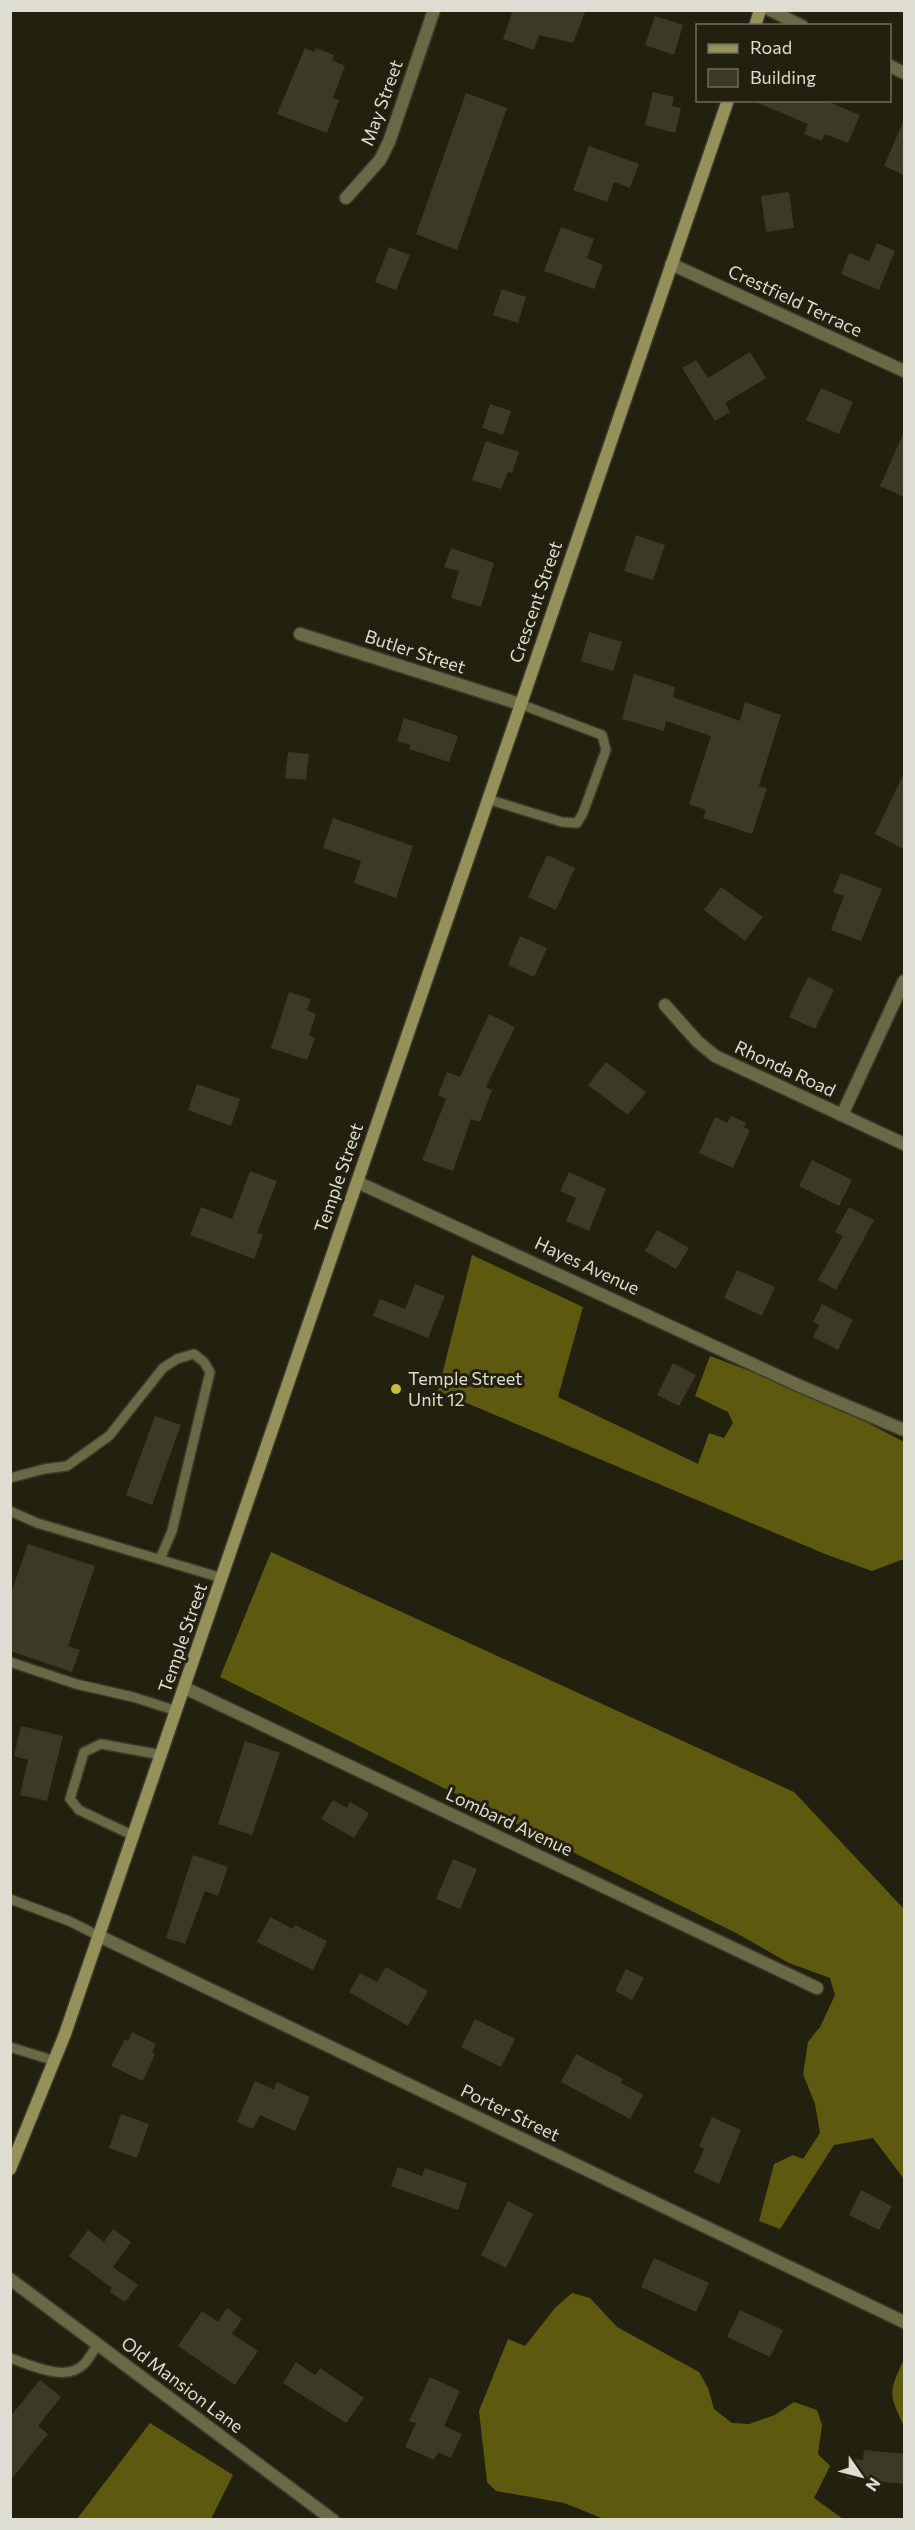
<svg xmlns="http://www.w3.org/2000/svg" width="915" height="2530" font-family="Commissioner,sans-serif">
	<rect width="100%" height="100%" fill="#22210f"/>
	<g fill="#5d590e">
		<polygon points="472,1255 583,1307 558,1397 698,1464 709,1433 724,1438 733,1423 728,1412 695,1396 710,1356 819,1397 904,1442 904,1559 872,1571 825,1554 438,1391"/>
		<polygon points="271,1552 794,1792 904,1909 904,2179 873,2138 834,2145 780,2229 759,2221 774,2164 793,2155 803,2159 820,2133 815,2104 803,2074 808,2042 820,2027 835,1995 830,1978 789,1963 738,1934 220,1677"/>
		<polygon points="572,2293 590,2298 617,2327 699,2372 708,2388 714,2409 732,2423 749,2424 775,2415 794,2402 817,2410 822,2425 818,2454 830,2466 814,2498 843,2519 604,2519 564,2503 496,2491 487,2482 479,2411 508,2339 525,2346 555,2308"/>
		<path d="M904,2359V2426C888,2393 889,2392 904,2359Z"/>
		<polygon points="150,2423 233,2475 211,2519 77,2519"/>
	</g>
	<g fill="#3b3a27">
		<polygon points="513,10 586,10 573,43 539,35 534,50 503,39"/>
		<polygon points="655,16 683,25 674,55 645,45"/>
		<polygon points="305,48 314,52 316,48 334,55 332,60 345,66 333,98 339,100 327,133 277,114"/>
		<polygon points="653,92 674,97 672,106 681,108 675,133 645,125"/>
		<polygon points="466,93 507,108 457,250 416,234"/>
		<polygon points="824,100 860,115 848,143 825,134 822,141 804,134 808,124 753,101"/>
		<polygon points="904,120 904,175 884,166"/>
		<polygon points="589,146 639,164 630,188 614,182 607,202 573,190"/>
		<polygon points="789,192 794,228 766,232 761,196"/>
		<polygon points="561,227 594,239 587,258 603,265 594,289 544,271"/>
		<polygon points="877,243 895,251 879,290 841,274 849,253 869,261"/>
		<polygon points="389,247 410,255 396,290 375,282"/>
		<polygon points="502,289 526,297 518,323 493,315"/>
		<polygon points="750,352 766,378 725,403 730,412 715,421 682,368 696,360 708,378"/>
		<polygon points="821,388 853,402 839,434 806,420"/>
		<polygon points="490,404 511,411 503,435 482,428"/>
		<polygon points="904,432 904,497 880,486"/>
		<polygon points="486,441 519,452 512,473 508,472 501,489 472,480"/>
		<polygon points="636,535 665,545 653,580 624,571"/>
		<polygon points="451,548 494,563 481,607 451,598 459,571 444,567"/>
		<polygon points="589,632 622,642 613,671 581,661"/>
		<polygon points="634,674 675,687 673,697 740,721 745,702 781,715 759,786 767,788 752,834 703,818 706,810 689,804 711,736 666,721 664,731 622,719"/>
		<polygon points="404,718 458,736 449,762 409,749 411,745 397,741"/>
		<polygon points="288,752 309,754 306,780 285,778"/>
		<polygon points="904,773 904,849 875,834"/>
		<polygon points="333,818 413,846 396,898 354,883 361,861 323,848"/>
		<polygon points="547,855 575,868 556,910 528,897"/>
		<polygon points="841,873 882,889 861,941 831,930 844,896 833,892"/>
		<polygon points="721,887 763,917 745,941 704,910"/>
		<polygon points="520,936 547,948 534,977 508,965"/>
		<polygon points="808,977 834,990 815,1029 789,1017"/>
		<polygon points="289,992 311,999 307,1010 316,1014 309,1035 315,1038 307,1060 271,1048"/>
		<polygon points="489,1014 515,1027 486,1087 492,1090 480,1122 471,1119 453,1171 422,1160 446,1099 438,1095 447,1072 460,1077"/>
		<polygon points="606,1062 646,1092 628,1115 588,1085"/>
		<polygon points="197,1084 240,1099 231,1126 188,1110"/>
		<polygon points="731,1116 746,1123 744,1127 750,1130 733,1168 699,1153 715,1117 727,1123"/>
		<polygon points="812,1160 852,1180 839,1206 799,1186"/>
		<polygon points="250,1171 277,1181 257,1233 263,1235 254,1259 190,1235 201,1207 232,1219"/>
		<polygon points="569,1172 606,1189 589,1231 566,1221 576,1198 560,1191"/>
		<polygon points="849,1207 874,1220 836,1290 818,1280 843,1236 835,1232"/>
		<polygon points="657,1230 689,1248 676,1269 645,1251"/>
		<polygon points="737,1270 775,1287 762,1316 724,1298"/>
		<polygon points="415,1284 445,1296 428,1338 373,1316 380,1299 405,1309"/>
		<polygon points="822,1304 853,1320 838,1350 813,1337 819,1325 813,1322"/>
		<polygon points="673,1363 696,1375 679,1406 657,1395"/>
		<polygon points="155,1416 181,1425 152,1505 126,1495"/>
		<polygon points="28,1544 95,1566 68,1646 80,1650 72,1672 10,1651 10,1596"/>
		<polygon points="21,1726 63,1736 47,1801 20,1795 28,1760 14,1756"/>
		<polygon points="245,1741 280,1753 252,1835 218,1824"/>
		<polygon points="333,1800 347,1808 350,1802 369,1813 354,1838 321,1819"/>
		<polygon points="193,1855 228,1867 218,1896 205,1891 185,1944 166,1938"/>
		<polygon points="453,1859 477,1869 460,1909 436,1899"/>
		<polygon points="270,1917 293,1929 295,1925 327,1941 313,1970 257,1942"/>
		<polygon points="386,1967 428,1991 408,2026 349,1992 360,1973 377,1982"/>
		<polygon points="626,1969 644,1978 632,2000 615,1991"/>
		<polygon points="475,2019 515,2039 501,2067 461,2047"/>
		<polygon points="132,2032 156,2044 152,2052 155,2054 143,2081 111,2066 125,2039 128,2041"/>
		<polygon points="576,2054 623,2079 621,2083 643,2095 630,2119 561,2082"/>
		<polygon points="255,2081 274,2090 277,2082 310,2097 295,2131 260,2115 253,2129 237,2122"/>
		<polygon points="121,2114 149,2124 137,2158 109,2148"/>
		<polygon points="712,2117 741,2130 719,2184 694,2172 704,2149 699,2146"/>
		<polygon points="398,2167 422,2176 425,2168 467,2183 458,2210 391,2186"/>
		<polygon points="861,2190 892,2206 879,2230 849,2215"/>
		<polygon points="508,2201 533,2214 506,2268 481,2255"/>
		<polygon points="113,2229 131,2242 113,2267 138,2285 125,2302 110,2292 112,2288 69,2256 88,2230 104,2242"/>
		<polygon points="654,2258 709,2283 696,2312 641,2287"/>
		<polygon points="227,2308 242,2319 232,2334 258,2351 235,2385 178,2346 202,2311 218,2322"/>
		<polygon points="740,2310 783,2330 770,2357 727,2337"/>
		<polygon points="296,2362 315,2375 320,2368 364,2398 346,2423 283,2383"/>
		<polygon points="430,2377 460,2391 444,2426 462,2434 451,2458 438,2452 434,2460 405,2447 416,2423 409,2421"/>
		<polygon points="40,2380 61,2397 38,2426 48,2434 10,2481 10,2417"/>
		<polygon points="864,2450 904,2454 904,2484 846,2478 848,2459 863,2460"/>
	</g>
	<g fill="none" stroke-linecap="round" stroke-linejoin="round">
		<g stroke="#3c3b2a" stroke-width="12">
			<g id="lane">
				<polyline points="487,799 562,822 577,823 583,813 606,750 602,735 520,704"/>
				<polyline points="10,1478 44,1469 67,1466 109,1436 163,1368 177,1359 194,1354 204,1362 210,1372 172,1531 160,1559"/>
				<polyline points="10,1511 37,1523 222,1578"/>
				<polyline points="10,1662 76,1684 133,1697 177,1711"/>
				<polyline points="134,1836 79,1810 70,1799 84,1752 101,1744 162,1755"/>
				<polyline points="10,1899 69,1921 99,1936"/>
				<polyline points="10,2047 55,2061"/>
				<path d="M10,2358C31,2365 66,2383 84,2364C89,2359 93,2351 98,2344"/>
			</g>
		</g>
		<g stroke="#3c3b2a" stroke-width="15">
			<g id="street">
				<polyline points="770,10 802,26"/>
				<polyline points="890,66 904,73"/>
				<polyline points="346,198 380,160 389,142 434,10"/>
				<polyline points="671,264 904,371"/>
				<polyline points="300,634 520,704"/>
				<polyline points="665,1005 697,1041 715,1056 904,1144"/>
				<polyline points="842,1115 904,981"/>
				<polyline points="357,1182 800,1386 904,1430"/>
				<polyline points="185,1688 817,1988"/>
				<polyline points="99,1936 904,2322"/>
				<polyline points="10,2279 333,2520"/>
			</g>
		</g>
		<g stroke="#3c3b2a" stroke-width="15">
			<g id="secondary">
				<polyline points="755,26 760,10"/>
				<polyline points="10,2169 65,2034 728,100"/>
			</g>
		</g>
		<use href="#lane" stroke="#6a6946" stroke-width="9"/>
		<use href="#street" stroke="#6a6946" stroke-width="12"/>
		<use href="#secondary" stroke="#94925a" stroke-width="12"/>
	</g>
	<circle fill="#c4bd3e" stroke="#22210f" stroke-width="2" cx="396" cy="1389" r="6"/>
	<g text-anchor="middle" stroke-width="6" stroke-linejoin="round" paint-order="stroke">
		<g font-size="18" fill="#ddddd1" stroke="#22210f">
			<text transform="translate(382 103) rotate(-70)" y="6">May Street</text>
			<text transform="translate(795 301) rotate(25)" y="6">Crestfield Terrace</text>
			<text transform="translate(536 602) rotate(-71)" y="6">Crescent Street</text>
			<text transform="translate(415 652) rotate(18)" y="6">Butler Street</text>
			<text transform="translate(785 1069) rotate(25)" y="6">Rhonda Road</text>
			<text transform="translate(339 1178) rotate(-71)" y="6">Temple Street</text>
			<text transform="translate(587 1266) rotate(25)" y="6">Hayes Avenue</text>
			<text transform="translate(183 1638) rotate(-71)" y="6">Temple Street</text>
			<text transform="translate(509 1822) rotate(25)" y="6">Lombard Avenue</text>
			<text transform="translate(510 2113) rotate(26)" y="6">Porter Street</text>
			<text transform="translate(182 2385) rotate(37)" y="6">Old Mansion Lane</text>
		</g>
		<g font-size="18" fill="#ddddd1" stroke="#22210f" text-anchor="start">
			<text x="408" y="1385">Temple Street<tspan x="408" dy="21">Unit 12</tspan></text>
		</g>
	</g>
	<rect width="915" height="2530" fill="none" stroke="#ddddd1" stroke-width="24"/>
	<rect x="696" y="24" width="195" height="78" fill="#22210f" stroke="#6d6c5d" stroke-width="1.5"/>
	<rect x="708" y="44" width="30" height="9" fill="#94925a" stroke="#6d6c5d" stroke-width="1.5"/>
	<text x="750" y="54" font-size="18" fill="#ddddd1">Road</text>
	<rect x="708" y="69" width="30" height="18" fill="#3b3a27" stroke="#6d6c5d" stroke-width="1.5"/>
	<text x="750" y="84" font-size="18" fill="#ddddd1">Building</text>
	<g transform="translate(861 2476) rotate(125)" stroke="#22210f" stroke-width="4.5" paint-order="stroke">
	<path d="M0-4.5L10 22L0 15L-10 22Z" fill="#ddddd1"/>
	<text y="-9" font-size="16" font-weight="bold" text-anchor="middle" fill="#ddddd1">N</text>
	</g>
</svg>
